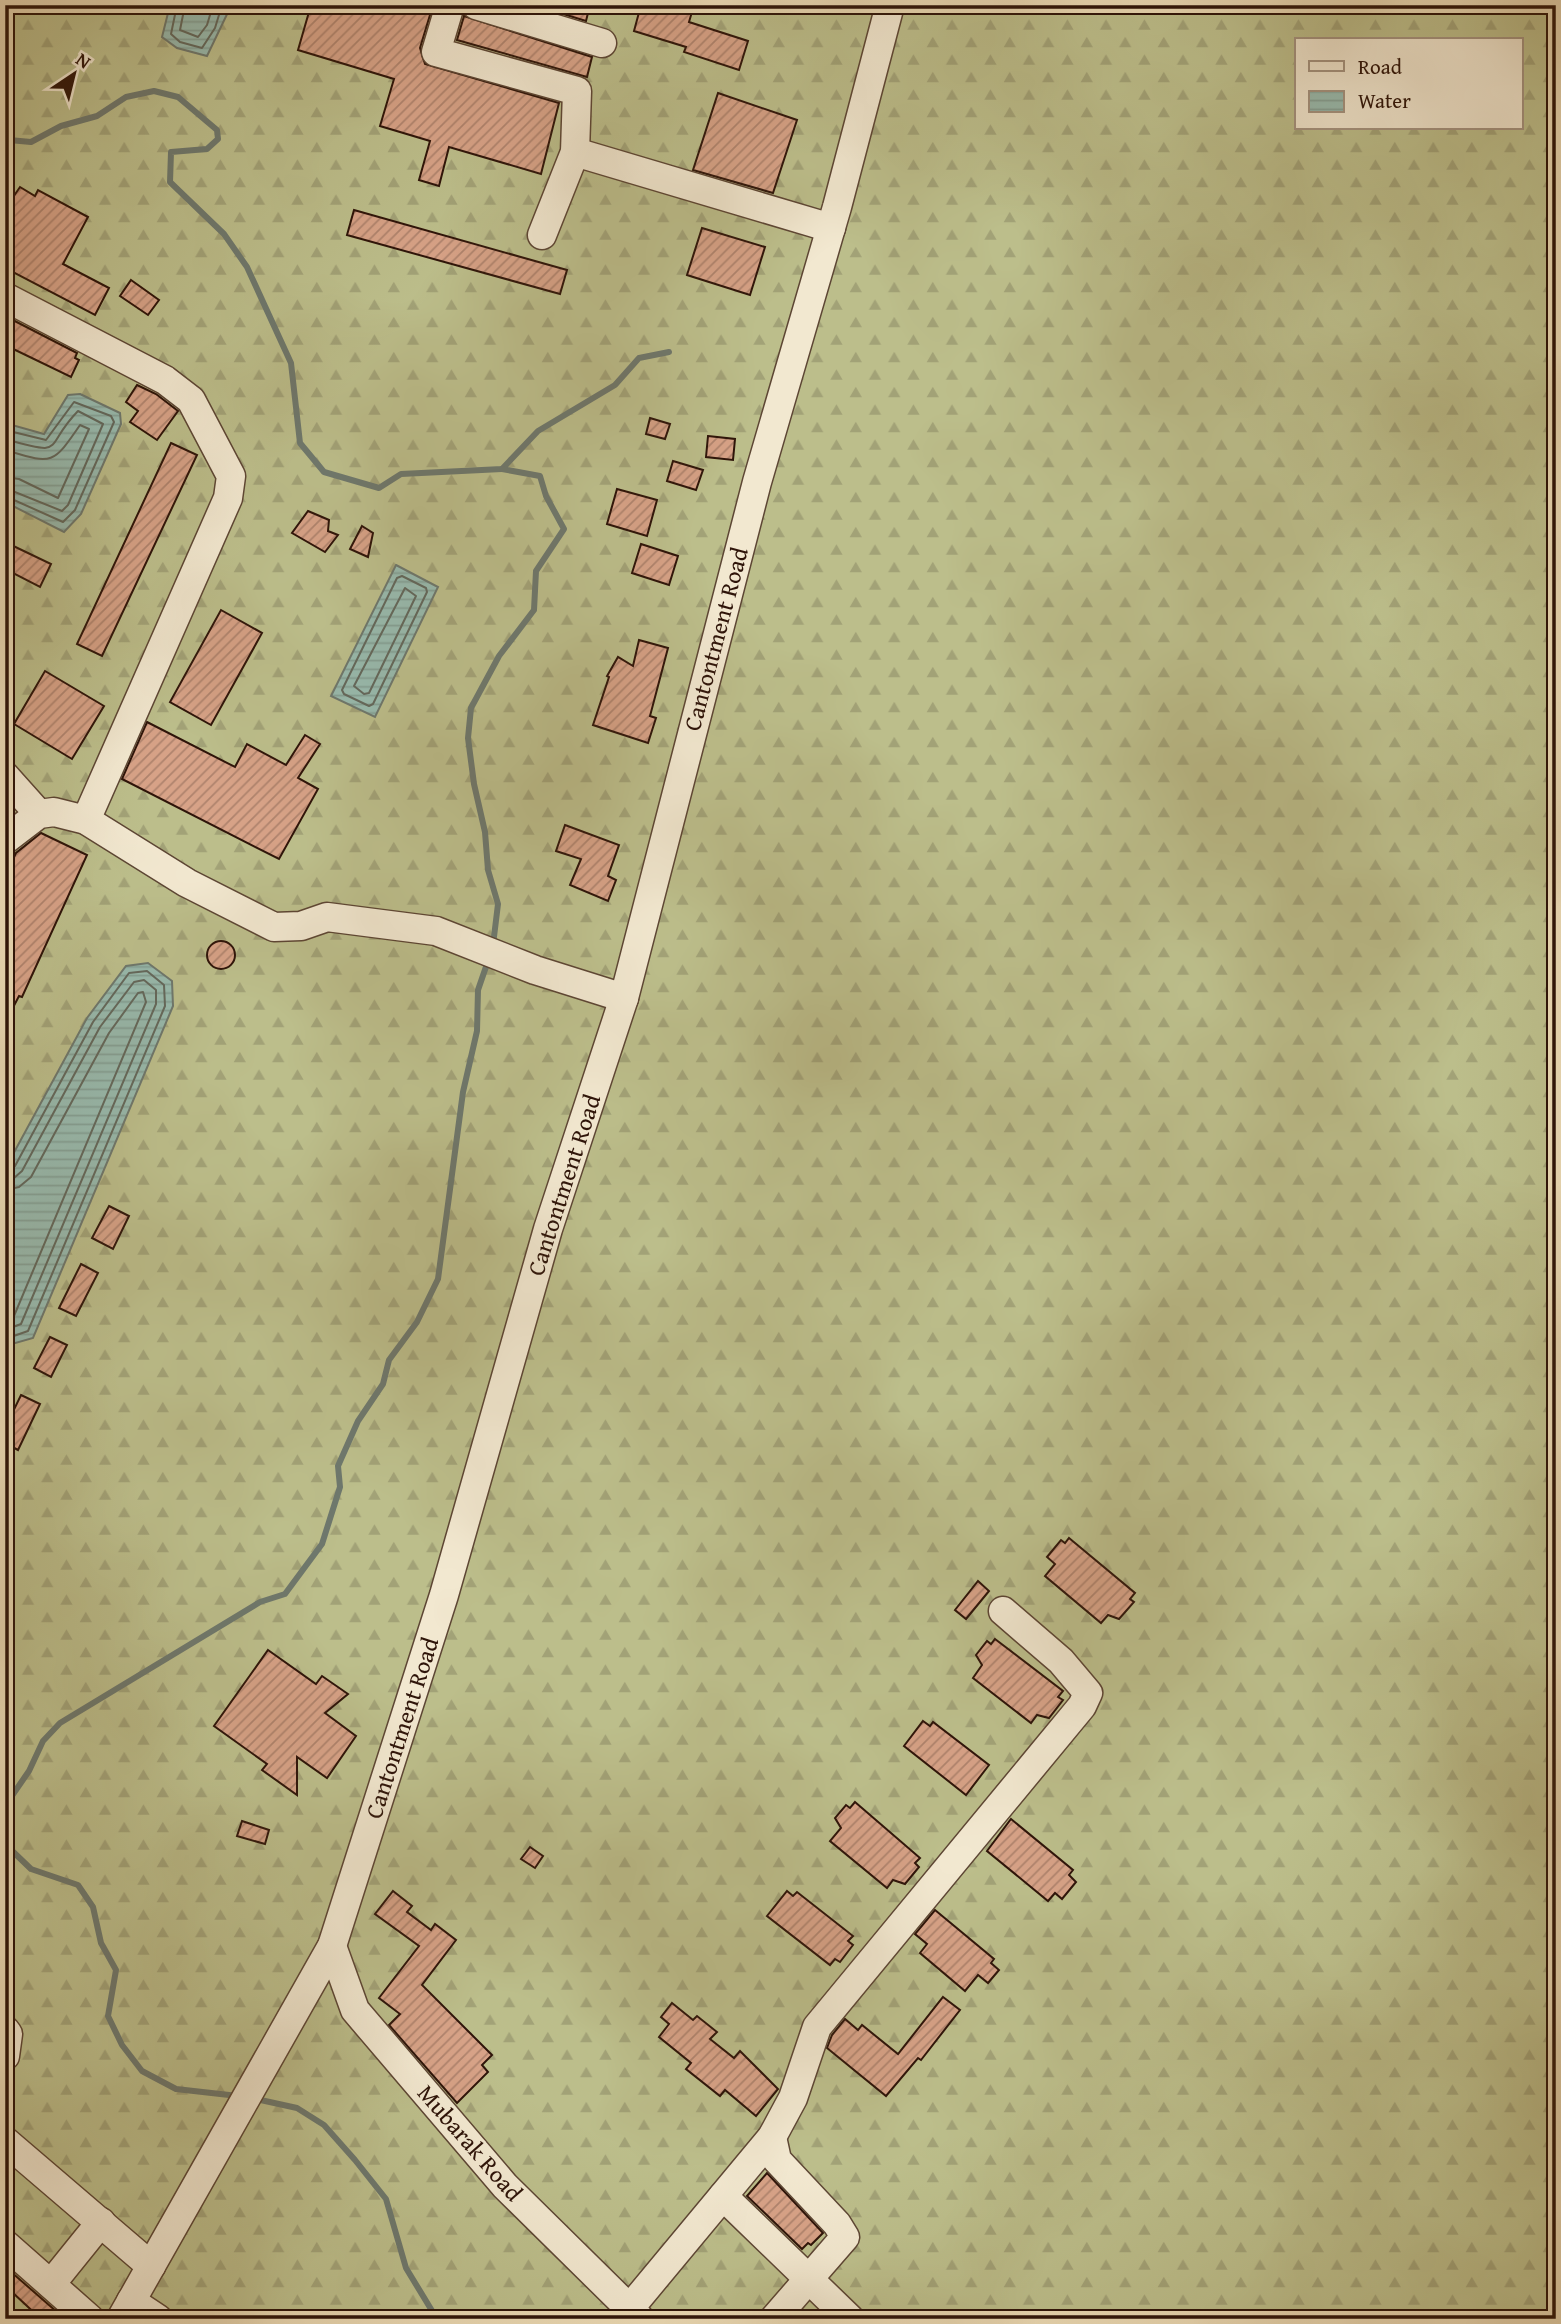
<svg xmlns="http://www.w3.org/2000/svg" width="1561" height="2324" font-family="'Gentium Book Plus',serif">
	<defs>
		<pattern id="forest-firs" width="22" height="20" patternUnits="userSpaceOnUse" patternTransform="scale(1.75)"><rect width="22" height="20" fill="#bcbe8b"/><path d="M5 1l3.5 6h-7zM16 11l3.5 6h-7z" fill="#a2a277"/></pattern>
		<pattern id="water-rules" width="6" height="5" patternUnits="userSpaceOnUse" patternTransform="scale(1.75)"><rect width="6" height="5" fill="#98bbaf"/><path d="M0 2.5h6" fill="none" stroke="#83a095"/></pattern>
		<pattern id="building-hatch" width="6" height="6" patternUnits="userSpaceOnUse" patternTransform="scale(1.75)"><rect width="6" height="6" fill="#d7a287"/><path d="M-1 1l2-2M0 6l6-6M5 7l2-2" fill="none" stroke="#af836d"/></pattern>
	</defs>
	<rect width="100%" height="100%" fill="#ebdbb6"/>
	<filter id="stains"><feTurbulence type="fractalNoise" baseFrequency=".00286" numOctaves="4"/><feColorMatrix values="0 0 0 0 .2 0 0 0 0 .09 0 0 0 0 .02 0 0 0 .5 -.17"/></filter>
	<radialGradient id="worn" r=".72"><stop offset=".6" stop-color="#630" stop-opacity="0"/><stop offset="1" stop-color="#630" stop-opacity=".3"/></radialGradient>
	<path fill="url(#forest-firs)" stroke="#75694a" stroke-width="2" fill-rule="evenodd" d="M5,5H1556V2319H5ZM1297,40H1521V128H1297Z"/>
	<g fill="url(#water-rules)" stroke="#6e786d" stroke-width="2">
		<polygon points="170,5 226,5 230,8 207,56 177,48 162,37"/>
		<polygon points="80,394 120,413 121,424 81,514 64,532 5,502 5,423 44,434 68,395"/>
		<polygon points="396,565 438,587 375,717 331,696"/>
		<polygon points="148,963 172,981 173,1006 33,1338 5,1346 5,1169 87,1018 126,966"/>
	</g>
	<g fill="none" stroke-linecap="round" stroke-linejoin="round">
		<g stroke="#63685c" stroke-width="2">
			<polyline points="177,5 171,34 180,42 202,48 215,28 222,5"/>
			<polyline points="185,5 180,30 198,37 207,25 213,5"/>
			<polyline points="5,430 46,440 74,402 111,416 114,422 75,510 63,522 5,496"/>
			<path d="M5,439C68,457 42,448 78,411L103,424L68,505L62,511L5,488"/>
			<path d="M5,450C52,464 52,466 80,425L89,429L58,498L19,479L5,477"/>
			<polygon points="402,576 426,588 427,592 373,704 369,706 344,694 342,690 397,578"/>
			<polygon points="405,588 416,596 369,693 364,694 354,686"/>
			<polyline points="5,1170 15,1166 93,1022 129,973 147,971 164,985 165,1006 28,1331 5,1339"/>
			<polyline points="5,1179 14,1178 22,1171 100,1027 134,982 144,980 156,990 156,1004 21,1324 5,1330"/>
			<polyline points="5,1190 19,1187 31,1177 109,1033 138,993 143,992 146,1002 14,1316 5,1319"/>
		</g>
		<g stroke="#6e786d" stroke-width="6">
			<polyline points="5,90 5,103"/>
			<polyline points="5,121 9,140 31,142 61,126 97,116 126,97 154,91 178,97 217,130 218,139 207,149 171,152 170,182 224,234 247,267 291,363 300,443 324,472 379,488 401,474 502,469 538,431 615,385 639,358 669,352"/>
			<polyline points="493,945 498,904 488,870 485,832 474,784 468,738 471,708 499,656 534,610 536,571 564,529 546,496 540,476 502,469"/>
			<polyline points="5,1843 7,1803 29,1771 43,1741 60,1723 260,1602 285,1594 322,1544 340,1487 338,1466 358,1421 383,1384 389,1360 417,1322 438,1279 463,1092 477,1031 478,990 489,958"/>
			<polyline points="5,1844 31,1869 78,1885 93,1907 101,1943 116,1970 108,2016 122,2045 142,2071 176,2089 238,2096"/>
			<polyline points="256,2099 297,2108 324,2125 355,2160 386,2199 406,2268 437,2319"/>
		</g>
	</g>
	<g fill="url(#building-hatch)" stroke="#2e1409" stroke-width="2">
		<polygon points="311,5 433,5 420,48 425,64 559,103 541,174 449,147 439,186 419,180 430,141 380,126 394,79 298,50"/>
		<polygon points="534,5 590,5 586,21"/>
		<polygon points="641,5 694,5 689,22 748,41 739,70 684,52 686,47 634,31"/>
		<polygon points="464,16 592,57 587,77 457,40"/>
		<polygon points="718,93 797,120 773,193 693,170"/>
		<polygon points="20,187 35,196 38,190 88,217 63,264 109,288 95,315 5,268 5,209"/>
		<polygon points="354,210 567,270 560,294 347,235"/>
		<polygon points="702,228 765,247 750,295 687,275"/>
		<polygon points="131,280 159,300 148,315 120,296"/>
		<polygon points="5,316 77,353 75,358 79,360 71,377 5,345"/>
		<polygon points="137,385 156,394 178,411 157,440 130,422 138,411 126,402"/>
		<polygon points="650,418 670,424 665,439 646,434"/>
		<polygon points="708,436 735,439 733,460 706,457"/>
		<polygon points="171,443 197,455 102,656 77,644"/>
		<polygon points="673,461 703,470 696,490 667,481"/>
		<polygon points="617,489 657,500 647,536 607,524"/>
		<polygon points="308,511 329,520 328,531 338,535 325,552 292,533"/>
		<polygon points="362,526 373,533 368,557 350,549"/>
		<polygon points="5,542 51,564 40,587 5,569"/>
		<polygon points="641,544 678,556 669,585 632,573"/>
		<polygon points="221,610 262,633 211,725 170,702"/>
		<polygon points="639,640 668,648 650,716 656,718 648,743 593,725 609,677 607,676 618,657 633,666"/>
		<polygon points="45,671 104,706 72,759 14,724"/>
		<polygon points="147,722 235,767 247,744 286,765 305,735 320,744 298,778 318,789 279,859 122,779"/>
		<polygon points="565,825 619,845 608,876 616,880 608,901 570,885 581,859 556,851"/>
		<polygon points="41,833 87,855 22,997 19,996 5,1023 5,875 16,853"/>
		<circle cx="221" cy="955" r="14"/>
		<polygon points="109,1206 129,1216 113,1249 92,1238"/>
		<polygon points="81,1264 98,1273 76,1316 59,1308"/>
		<polygon points="50,1337 67,1345 51,1377 34,1368"/>
		<polygon points="21,1395 40,1404 18,1450 5,1443 5,1428"/>
		<polygon points="1069,1538 1135,1593 1130,1599 1134,1602 1119,1619 1108,1615 1101,1623 1045,1576 1055,1564 1047,1557 1061,1540 1065,1543"/>
		<polygon points="978,1581 989,1591 966,1619 955,1610"/>
		<polygon points="995,1639 1063,1691 1058,1697 1063,1700 1049,1718 1037,1715 1031,1723 973,1678 982,1665 976,1655 987,1641 991,1644"/>
		<polygon points="268,1650 316,1684 322,1676 348,1694 325,1713 356,1736 327,1778 297,1757 297,1795 262,1770 267,1764 214,1726"/>
		<polygon points="923,1721 930,1726 933,1722 989,1765 966,1795 904,1746"/>
		<polygon points="855,1802 920,1858 915,1863 919,1867 905,1884 893,1880 887,1888 830,1841 841,1828 835,1818 846,1805 850,1808"/>
		<polygon points="1011,1819 1073,1870 1069,1875 1076,1882 1062,1899 1055,1893 1048,1901 987,1851"/>
		<polygon points="242,1821 269,1830 265,1844 237,1836"/>
		<polygon points="530,1847 543,1856 535,1868 521,1859"/>
		<polygon points="393,1891 412,1906 407,1912 431,1930 435,1924 456,1940 422,1985 492,2055 482,2065 488,2072 457,2103 389,2025 400,2014 379,1998 419,1946 375,1914"/>
		<polygon points="787,1891 793,1896 797,1892 853,1936 848,1941 853,1945 840,1962 835,1959 830,1965 767,1916"/>
		<polygon points="935,1910 994,1959 991,1963 999,1970 988,1983 978,1975 965,1991 920,1953 927,1944 915,1934"/>
		<polygon points="943,1997 960,2010 921,2060 918,2058 886,2096 827,2048 832,2035 845,2019 858,2030 862,2025 898,2054"/>
		<polygon points="672,2003 693,2020 697,2016 717,2032 710,2039 734,2058 740,2051 778,2089 756,2116 725,2090 720,2096 686,2069 691,2063 659,2037 669,2024 661,2017"/>
		<polygon points="767,2173 823,2233 811,2245 808,2243 802,2249 747,2196"/>
		<polygon points="10,2271 65,2319 41,2319 13,2293 5,2301 5,2277"/>
	</g>
	<g fill="none" stroke-linecap="round" stroke-linejoin="round">
		<g stroke="#5d4634" stroke-width="31">
			<g id="minor">
				<polyline points="450,5 436,52 577,91 575,152 542,235"/>
				<polyline points="476,5 602,43"/>
				<polyline points="575,152 831,228"/>
				<polyline points="5,297 165,380 191,400 231,476 228,498 86,820"/>
				<polyline points="5,776 39,814"/>
				<polyline points="5,840 39,814 54,812 86,820 187,883 274,927 301,926 327,917 436,931 535,970 624,998"/>
				<polyline points="332,1946 355,2010 505,2186 640,2319"/>
				<polyline points="5,2030 8,2034 5,2056"/>
				<polyline points="772,2137 777,2160 837,2224 845,2237 774,2319"/>
				<polyline points="5,2141 151,2266"/>
				<polyline points="723,2196 850,2319"/>
				<polyline points="5,2244 90,2319"/>
				<polyline points="51,2284 101,2222"/>
				<polyline points="131,2301 158,2319"/>
				<polyline points="629,2309 772,2137 793,2098 817,2027 1082,1706 1088,1693 1061,1661 1003,1611"/>
				<polyline points="121,2319 332,1946 444,1595 548,1229 624,998 757,482 837,207 890,5"/>
			</g>
		</g>
		<use href="#minor" stroke="#f2e8d0" stroke-width="28"/>
	</g>
	<g text-anchor="middle" stroke-width="5" stroke-linejoin="round" paint-order="stroke">
		<g font-size="24" fill="#2e1409" stroke="#f2e8d0">
			<text transform="translate(716 639) rotate(-75)" y="8">Cantontment Road</text>
			<text transform="translate(564 1185) rotate(-72)" y="8">Cantontment Road</text>
			<text transform="translate(402 1728) rotate(-72)" y="8">Cantontment Road</text>
			<text transform="translate(470 2143) rotate(49)" y="8">Mubarak Road</text>
		</g>
	</g>
	<rect width="1561" height="2324" fill="none" stroke="#ebdbb6" stroke-width="28"/>
	<rect x="7" y="7" width="1547" height="2310" fill="none" stroke="#2e1409" stroke-width="3.5"/>
	<rect x="14" y="14" width="1533" height="2296" fill="none" stroke="#2e1409" stroke-width="2"/>
	<rect x="1295" y="38" width="228" height="91" fill="#f2e8d0" stroke="#a49380" stroke-width="2"/>
	<rect x="1309" y="61" width="35" height="10" fill="#f2e8d0" stroke="#a49380" stroke-width="2"/>
	<text x="1358" y="74" font-size="21" fill="#2e1409">Road</text>
	<rect x="1309" y="91" width="35" height="21" fill="url(#water-rules)" stroke="#a49380" stroke-width="2"/>
	<text x="1358" y="108" font-size="21" fill="#2e1409">Water</text>
	<g transform="translate(74 74) rotate(35)" stroke="#f2e8d0" stroke-width="5" paint-order="stroke">
	<path d="M0-5L12 26L0 18L-12 26Z" fill="#2e1409"/>
	<text y="-10" font-size="19" font-weight="bold" text-anchor="middle" fill="#2e1409">N</text>
	</g>
	<rect width="100%" height="100%" filter="url(#stains)"/>
	<rect width="100%" height="100%" fill="url(#worn)"/>
</svg>
